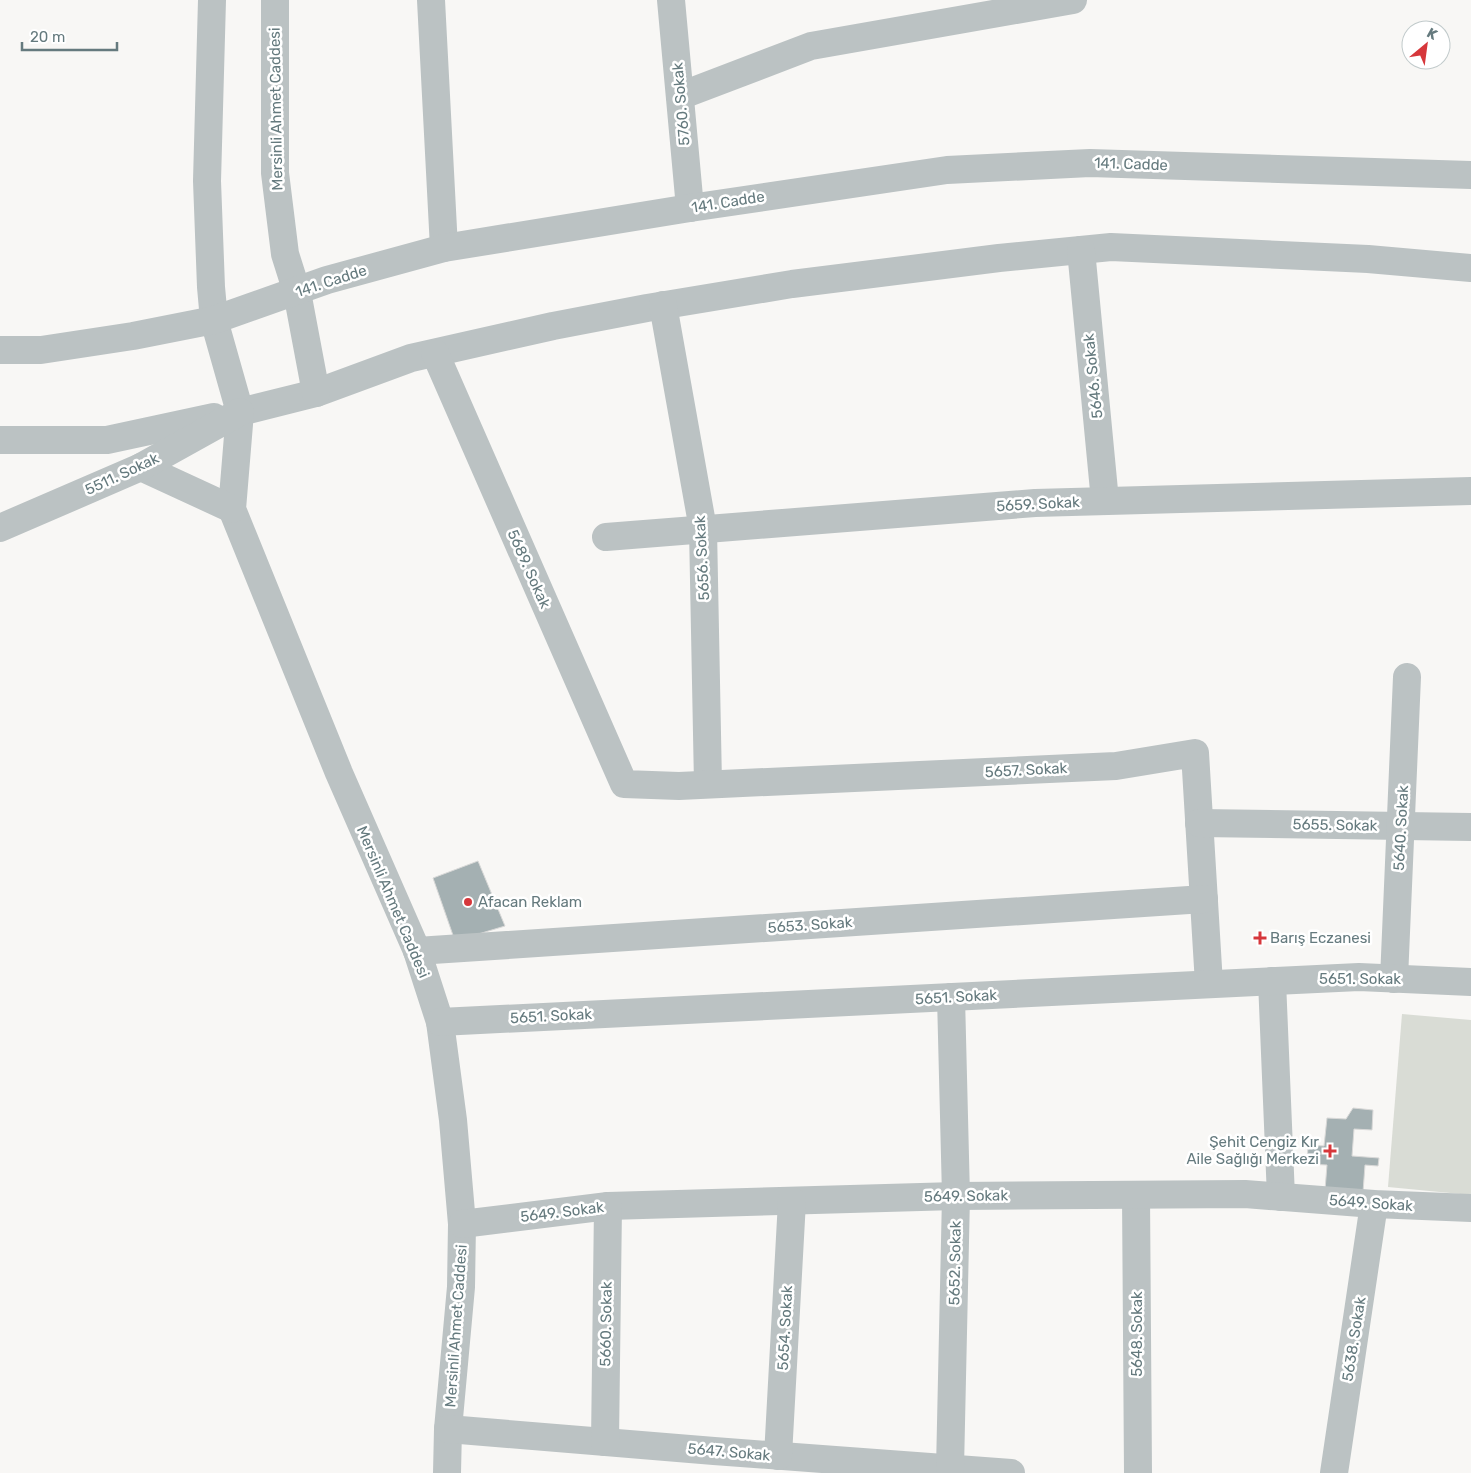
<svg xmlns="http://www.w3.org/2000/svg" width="1471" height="1473" font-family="Rubik,sans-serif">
	<rect width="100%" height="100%" fill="#f8f7f5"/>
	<polygon fill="#d9dcd5" points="1402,1014 1471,1020 1471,1195 1388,1187"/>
	<g fill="#a4b0b2" stroke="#d9d9d8">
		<polygon points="478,861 505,926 455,941 433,878"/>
		<polygon points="1353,1108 1373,1110 1372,1130 1354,1129 1352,1156 1379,1158 1378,1166 1365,1165 1363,1192 1325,1190 1327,1165 1307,1164 1308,1145 1324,1146 1327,1118 1346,1119"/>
	</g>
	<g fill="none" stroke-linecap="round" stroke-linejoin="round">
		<g stroke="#bbc2c3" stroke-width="28">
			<polyline points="212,0 207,181 211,287 214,320 240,412 316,393 411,358 553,326 647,308 792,284 999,258 1111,247 1368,259 1471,268"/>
			<polyline points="275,0 275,173 285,254 297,292 316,393"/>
			<polyline points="431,0 444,248"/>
			<polyline points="671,0 690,208"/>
			<polyline points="680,96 811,46 1073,0"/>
			<polyline points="1081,250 1105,501"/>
			<polyline points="663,305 703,529 708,784"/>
			<polyline points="0,350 41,350 133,336 214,320 327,280 444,248 690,208 947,170 1090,163 1471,175"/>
			<polyline points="435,353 624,784 679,786 1116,766 1195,753 1209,984"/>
			<polyline points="240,412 232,509 339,773 417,951 440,1022 453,1120 462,1224 461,1287 448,1429 447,1473"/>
			<polyline points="0,440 107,440 214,417"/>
			<polyline points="141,467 232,509"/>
			<polyline points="0,528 141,467 240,412"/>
			<polyline points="606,537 1035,503 1471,491"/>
			<polyline points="1199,823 1471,827"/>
			<polyline points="417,951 1204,899"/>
			<polyline points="1394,979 1407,677"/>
			<polyline points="1272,981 1281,1197"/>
			<polyline points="440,1022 1359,977 1471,982"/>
			<polyline points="1136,1195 1138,1473"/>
			<polyline points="462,1224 608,1206 956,1196 1245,1194 1374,1204 1471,1208"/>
			<polyline points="448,1429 714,1451 1011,1473"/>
			<polyline points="605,1442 608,1206"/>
			<polyline points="778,1456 792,1201"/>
			<polyline points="950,1469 956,1196 951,997"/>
			<polyline points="1334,1473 1374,1204"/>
		</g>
	</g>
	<g fill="#d6373b" stroke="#fff" stroke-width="2">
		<circle cx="468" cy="902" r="5"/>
		<path d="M1257.5 930.5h5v5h5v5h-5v5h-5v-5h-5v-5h5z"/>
		<path d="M1327.5 1143.5h5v5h5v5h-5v5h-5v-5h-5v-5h5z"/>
	</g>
	<g text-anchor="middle" stroke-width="5" stroke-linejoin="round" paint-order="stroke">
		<g font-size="15" fill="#657a7e" stroke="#fff">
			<text transform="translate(681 104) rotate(-95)" y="5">5760. Sokak</text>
			<text transform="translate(276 109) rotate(-91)" y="5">Mersinli Ahmet Caddesi</text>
			<text transform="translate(1131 164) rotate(2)" y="5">141. Cadde</text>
			<text transform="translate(728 202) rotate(-9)" y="5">141. Cadde</text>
			<text transform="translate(331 281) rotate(-18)" y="5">141. Cadde</text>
			<text transform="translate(1093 376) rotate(-96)" y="5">5646. Sokak</text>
			<text transform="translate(122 474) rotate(-25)" y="5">5511. Sokak</text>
			<text transform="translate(1038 504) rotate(-3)" y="5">5659. Sokak</text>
			<text transform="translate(702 558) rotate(-93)" y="5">5656. Sokak</text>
			<text transform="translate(529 569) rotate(66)" y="5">5689. Sokak</text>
			<text transform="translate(1026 770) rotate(-3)" y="5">5657. Sokak</text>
			<text transform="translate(1335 825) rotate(1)" y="5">5655. Sokak</text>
			<text transform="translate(1401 828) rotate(-87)" y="5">5640. Sokak</text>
			<text transform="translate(393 902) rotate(67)" y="5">Mersinli Ahmet Caddesi</text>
			<text transform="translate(810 925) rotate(-4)" y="5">5653. Sokak</text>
			<text x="1360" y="984">5651. Sokak</text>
			<text transform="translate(956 997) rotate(-3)" y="5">5651. Sokak</text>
			<text transform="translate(551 1016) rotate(-3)" y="5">5651. Sokak</text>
			<text transform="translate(966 1196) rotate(-1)" y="5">5649. Sokak</text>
			<text transform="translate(1371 1203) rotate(4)" y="5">5649. Sokak</text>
			<text transform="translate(562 1212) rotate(-7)" y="5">5649. Sokak</text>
			<text transform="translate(955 1263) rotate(-89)" y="5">5652. Sokak</text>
			<text transform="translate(606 1324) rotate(-89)" y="5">5660. Sokak</text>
			<text transform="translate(456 1326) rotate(-86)" y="5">Mersinli Ahmet Caddesi</text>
			<text transform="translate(785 1328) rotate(-87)" y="5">5654. Sokak</text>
			<text transform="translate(1137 1334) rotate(-90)" y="5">5648. Sokak</text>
			<text transform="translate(1354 1339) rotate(-81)" y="5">5638. Sokak</text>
			<text transform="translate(729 1452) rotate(5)" y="5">5647. Sokak</text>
		</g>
		<g font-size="15" fill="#657a7e" stroke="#fff" text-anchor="start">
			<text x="478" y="907">Afacan Reklam</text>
			<text x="1270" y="943">Barış Eczanesi</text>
			<text x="1319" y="1147" text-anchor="end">Şehit Cengiz Kır<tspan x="1319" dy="17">Aile Sağlığı Merkezi</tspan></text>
		</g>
	</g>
	<g transform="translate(1426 45) rotate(29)"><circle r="24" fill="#ffffff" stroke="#c1cacb"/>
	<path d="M0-4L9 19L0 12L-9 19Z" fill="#d6373b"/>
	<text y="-8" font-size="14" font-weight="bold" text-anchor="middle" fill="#657a7e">K</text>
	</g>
	<path d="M22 42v8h95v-8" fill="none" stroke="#657a7e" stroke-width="2.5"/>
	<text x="30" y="42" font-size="15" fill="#657a7e" stroke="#ffffff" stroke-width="4" paint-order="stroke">20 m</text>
</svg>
